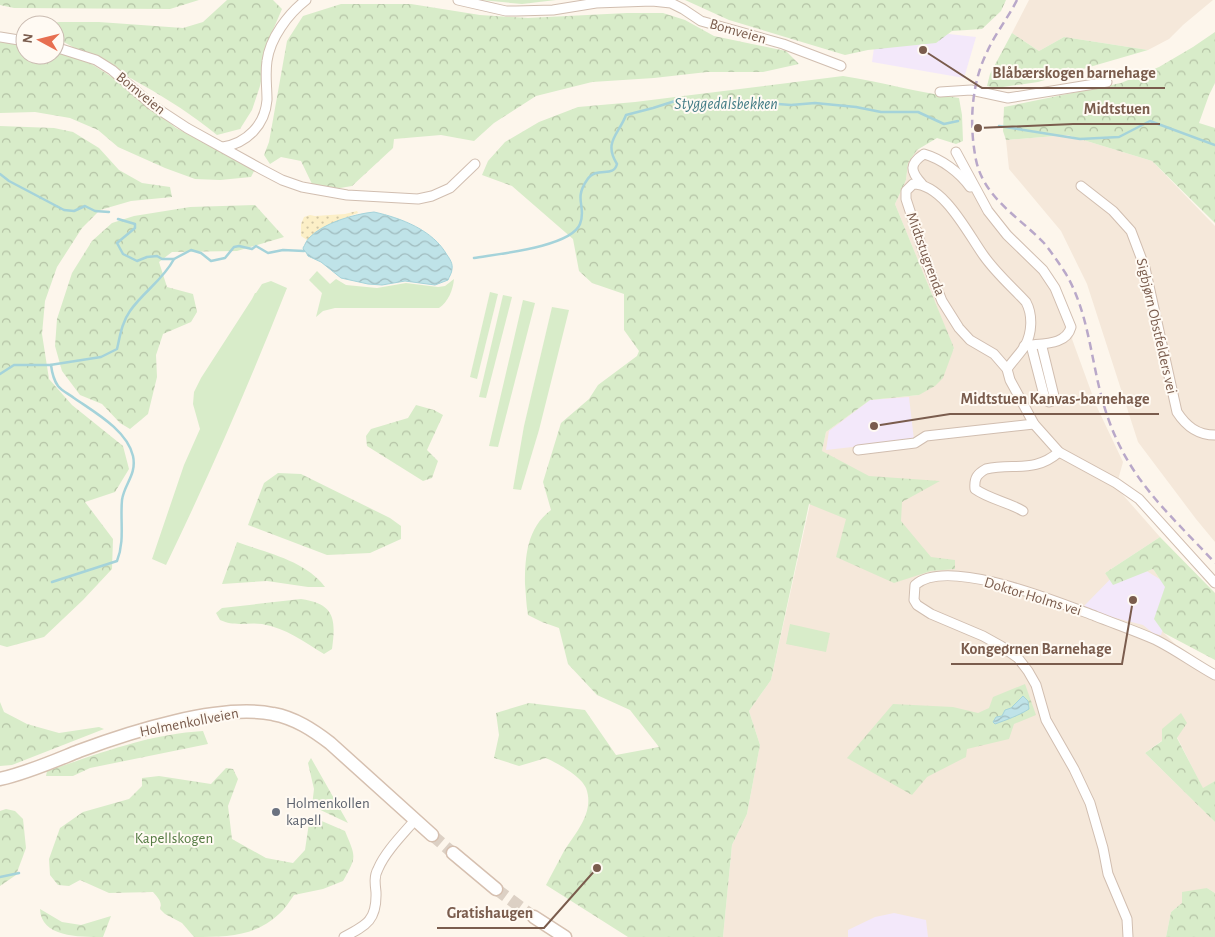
<svg xmlns="http://www.w3.org/2000/svg" width="1215" height="937" font-family="'Alegreya Sans',sans-serif">
	<defs>
		<pattern id="forest-crowns" width="20" height="18" patternUnits="userSpaceOnUse" patternTransform="scale(1.25)"><rect width="20" height="18" fill="#d8ecc9"/><path d="M2 6a3 3 0 1 1 6 0M12 15a3 3 0 1 1 6 0" fill="none" stroke="#b4c2a5"/></pattern>
		<pattern id="sand-dots" width="8" height="8" patternUnits="userSpaceOnUse" patternTransform="scale(1.25)"><rect width="8" height="8" fill="#fcefc7"/><path d="M2 2h.1M6 6h.1" fill="none" stroke="#d1c5a4" stroke-width="1.8" stroke-linecap="round"/></pattern>
		<pattern id="water-waves" width="16" height="10" patternUnits="userSpaceOnUse" patternTransform="scale(1.25)"><rect width="16" height="10" fill="#bfe3e8"/><path d="M0 5q4-4 8 0t8 0" fill="none" stroke="#a0bbbe"/></pattern>
	</defs>
	<rect width="100%" height="100%" fill="#fdf6ec"/>
	<g fill="#f5e8da">
		<polygon points="1029,0 1213,0 1183,25 1169,39 1148,50 1064,37 1039,51 1012,33"/>
		<polygon points="1067,135 1152,161 1215,226 1215,542 1196,519 1138,442 1087,284 1061,231 1009,169 1006,140"/>
		<polygon points="917,150 931,151 962,170 1012,232 1053,275 1075,330 1072,339 1096,405 1123,462 1116,487 1160,537 1105,573 1114,585 1153,569 1165,587 1164,633 1200,669 1215,677 1215,781 1203,789 1177,737 1186,723 1145,753 1215,822 1215,893 1207,888 1182,903 1171,912 1166,937 723,937 732,845 747,814 760,745 749,711 771,680 826,432 870,400 919,395 954,349 895,204 906,180 908,163"/>
	</g>
	<g fill="#f3e8fa">
		<polygon points="877,26 976,37 964,78 872,62"/>
		<polygon points="909,397 914,440 826,450 829,431 870,400"/>
		<polygon points="1127,562 1145,570 1161,580 1173,597 1161,635 1154,634 1143,625 1108,616 1084,606"/>
		<polygon points="894,913 926,920 928,937 848,937 848,930 875,917"/>
	</g>
	<g fill="#d8ecc9">
		<path d="M317,271L330,284L336,279L346,285L377,288L406,283L438,287L445,286L454,279C453,290 448,302 439,308H335L323,311L316,317L322,293L309,280Z"/>
		<path d="M271,281L287,288C250,382 210,474 166,565L152,559L184,465L200,429L193,404L194,392L201,378L252,299L255,293H256L262,284Z"/>
		<polygon points="490,292 498,294 477,379 470,377"/>
		<polygon points="503,295 512,297 486,398 479,397"/>
		<polygon points="523,300 535,303 498,447 489,446"/>
		<polygon points="552,307 569,310 539,430 521,490 513,489 524,426"/>
		<polygon points="790,624 830,633 826,652 786,644"/>
	</g>
	<g fill="url(#forest-crowns)">
		<polygon points="0,0 199,0 170,9 14,8 0,5"/>
		<path d="M227,0H273L282,9L270,37L260,86L252,110L240,129L217,135C171,97 115,70 62,41L55,40V25H25L60,22H99L183,28L203,22Z"/>
		<polygon points="481,0 556,0 522,4"/>
		<polygon points="685,0 1006,0 1001,11 982,29 952,31 936,43 868,50 845,55 729,20"/>
		<polygon points="341,4 411,4 480,15 528,18 627,13 663,13 685,20 714,36 786,51 799,64 763,72 707,72 654,78 592,82 536,96 494,123 474,141 441,135 394,139 393,148 352,186 328,190 312,184 301,161 281,157 270,164 264,155 269,142 287,41 303,16"/>
		<polygon points="1215,32 1215,83 1209,95 1199,123 1215,128 1215,223 1152,161 1067,135 1006,140 1003,131 1004,107 1121,83 1159,67 1193,47"/>
		<polygon points="1012,33 1039,51 1064,37 1148,50 1038,82 996,88 987,86 990,74"/>
		<polygon points="0,41 25,46 25,55 55,55 55,51 90,63 118,81 176,128 225,152 254,171 251,177 220,180 195,179 165,168 118,147 98,130 70,118 35,112 0,113"/>
		<path d="M843,76C882,82 920,93 959,98L962,115L963,141L956,144L937,138L917,150L908,163L906,180L895,204L954,348L943,378L935,386L919,395L870,400L826,432L822,451L869,476L940,481L902,502L901,521L931,557L955,560V569L931,571L894,583L836,557L846,519L809,504L771,680L749,711L760,745L747,814L732,845L723,937H628L546,885C552,874 558,862 564,851C576,832 595,812 586,788C581,776 557,763 546,758L519,766L494,758L499,735L496,713L529,703L585,710L616,755L659,747L630,710L597,695L568,664L559,628L542,622L528,615C526,604 526,594 525,584C525,556 527,528 551,510L543,482L561,423L589,399L598,385L637,356L639,351L624,330V294L592,283L579,271L573,239L512,186L482,175L488,161L505,142L539,122L578,107L635,102Z"/>
		<polygon points="0,126 54,128 73,132 99,148 119,170 142,183 170,187 172,197 131,201 100,210 82,228 57,267 45,301 42,334 49,379 72,405 123,446 129,469 115,492 85,502 113,539 112,569 83,600 44,637 7,647 0,645"/>
		<polygon points="255,205 284,237 237,251 172,252 159,262 167,287 193,294 197,312 191,322 163,334 156,355 157,377 148,414 130,429 120,423 102,404 80,395 62,371 55,346 57,319 72,273 92,241 112,223 134,216 190,207"/>
		<polygon points="416,405 434,410 443,415 427,450 438,461 432,478 423,481 367,446 366,436 371,429 408,418"/>
		<polygon points="278,473 301,474 390,518 401,526 401,539 370,553 327,555 248,525 264,483"/>
		<polygon points="1160,537 1215,593 1215,660 1164,633 1154,619 1165,587 1153,569 1113,585 1105,573"/>
		<path d="M237,542C267,553 306,561 325,587H308L267,581L222,584Z"/>
		<path d="M301,599C335,604 336,619 332,649L324,654C304,642 286,628 262,624C246,622 236,627 220,620L216,613L222,608Z"/>
		<polygon points="1025,684 1036,715 1014,724 1009,739 967,749 966,757 927,777 912,795 847,758 893,704 953,707 978,713 989,708 993,697"/>
		<polygon points="0,702 4,712 27,724 59,733 99,727 104,729 12,765 0,766"/>
		<polygon points="1181,713 1187,723 1177,738 1203,788 1215,781 1215,822 1145,753 1162,741 1162,729"/>
		<path d="M203,731L208,744L90,768L73,776H46L47,771C98,754 149,734 203,731Z"/>
		<polygon points="311,758 348,823 312,806 314,789 308,763"/>
		<path d="M226,768L233,769L238,779L228,806L232,839L266,858L293,863L305,850L310,816L345,831C356,858 357,856 343,881L323,889L294,895C289,902 285,909 279,914C254,937 227,937 194,937L182,923L165,914L160,909C163,902 157,897 153,892L109,893L80,880L69,886L58,885L50,875L49,859L60,828L83,812L129,799L142,786V778L159,776L211,784Z"/>
		<polygon points="6,809 15,811 23,819 26,848 16,875 0,886 0,811"/>
		<polygon points="1207,888 1215,893 1215,937 1166,937 1171,912 1182,903 1182,892"/>
		<path d="M40,909L62,922L81,925L111,916L103,937C78,937 41,937 40,909Z"/>
	</g>
	<path fill="url(#sand-dots)" d="M357,211L358,213C340,220 321,226 307,240L301,236V224L304,217L310,215L315,216L345,214Z"/>
	<g fill="url(#water-waves)" stroke="#a5d3da">
		<path d="M374,212C401,218 433,230 447,255C450,259 453,264 452,269C452,273 449,277 448,280L435,285L405,281L382,285L368,284L341,278L321,262L308,256L306,252L304,251L303,248C305,245 306,241 309,238C323,223 354,214 374,212Z"/>
		<path d="M1023,696L1028,701L1029,709C1020,715 1006,720 995,724L993,722L996,717L1002,716L1005,710L1011,708Z"/>
	</g>
	<g fill="none" stroke-linecap="round" stroke-linejoin="round">
		<g stroke="#a5d3da" stroke-width="2.5">
			<polyline points="999,126 1080,139 1119,137 1150,121 1215,145"/>
			<polyline points="0,174 9,181 64,210 74,211 85,206 95,211 109,212"/>
			<polyline points="118,219 135,224 135,228 117,243 123,254 137,261 147,257 157,256 162,259 174,259 191,250 201,253 211,261 225,258 234,247 239,246 252,249 256,246 268,253 283,250 304,251"/>
			<path d="M474,258C497,254 571,247 580,224C587,207 573,200 587,180C597,165 613,179 617,164C603,142 619,134 626,115L653,108L675,101L751,102L791,105L815,103L856,107L881,112H918L944,124L958,121"/>
			<path d="M51,365C52,373 53,379 58,386C62,391 69,394 74,398C94,412 127,430 133,456C137,475 124,484 122,500C120,521 125,541 117,561L52,582"/>
			<path d="M0,374L14,365H50L101,357L117,349C120,336 122,322 130,311C143,292 163,280 174,259"/>
			<polyline points="0,877 19,873"/>
		</g>
		<g stroke="#dcd0c4" stroke-width="12" stroke-dasharray="12 6" stroke-linecap="butt">
			<polyline points="432,835 453,853"/>
			<polyline points="496,889 534,917"/>
		</g>
		<g stroke="#d1beb0" stroke-width="11">
			<g id="street">
				<polyline points="458,0 506,11 516,11 553,10 596,3 652,1 671,3 683,9 701,21 783,44 841,66"/>
				<polyline points="0,37 25,41"/>
				<polyline points="55,47 96,60 112,70 152,105 187,128 263,170 282,180 302,187 347,195 418,199 432,196 450,188 475,164"/>
				<polyline points="940,92 971,90 1008,98 1107,82"/>
				<path d="M223,147C247,143 265,125 267,100C267,87 265,74 267,61C270,38 288,14 306,0"/>
				<path d="M956,152L988,211L1007,235L1043,270L1055,288L1071,327C1066,346 1041,343 1024,346"/>
				<path d="M922,184C910,171 909,164 924,154C942,159 960,173 970,187"/>
				<path d="M1081,186L1113,211L1131,231L1145,268L1177,412C1186,426 1197,435 1215,435"/>
				<polyline points="1031,345 1045,399 1049,402 1052,401 1054,396 1042,347"/>
				<path d="M1007,369C1012,362 1021,352 1025,346C1032,333 1033,315 1026,302C1012,287 996,273 984,256C968,234 944,184 913,184L906,191V199L928,266L942,301L959,328L970,340L994,354L1007,369L1010,380L1034,424L1059,452L1116,483L1139,499L1215,583"/>
				<polyline points="858,450 915,443 926,436 1034,424"/>
				<path d="M1023,511C1008,502 989,499 975,489C974,478 977,474 986,469C1014,463 1035,473 1059,452"/>
				<path d="M344,937C367,925 377,920 376,892C375,884 374,876 378,869C385,852 403,834 415,820"/>
				<path d="M1128,937L1127,919L1108,874L1103,848L1090,803L1074,769L1046,720L1036,685L1028,671L1018,658L1001,646L983,636L931,614L917,605L914,600L915,585C947,556 1060,603 1095,616C1115,624 1136,631 1156,640C1176,650 1195,664 1215,675"/>
			</g>
		</g>
		<g stroke="#d6c0b0" stroke-width="15">
			<g id="secondary">
				<path d="M0,779C27,773 54,761 79,751C130,732 220,703 273,714C295,718 313,730 330,743L432,835"/>
				<polyline points="453,853 496,889"/>
				<polyline points="534,917 565,937"/>
			</g>
		</g>
		<use href="#street" stroke="#fff" stroke-width="9"/>
		<use href="#secondary" stroke="#fff" stroke-width="12"/>
		<path stroke="#b9a8c9" stroke-width="2.5" stroke-dasharray="8 5" stroke-linecap="butt" d="M1017,0C1008,18 995,34 987,52C971,84 969,125 976,160C984,198 1019,217 1044,243C1052,253 1059,263 1066,274C1091,317 1091,369 1107,415C1129,481 1170,514 1215,563"/>
	</g>
	<circle fill="#6b7280" stroke="#fffaf3" stroke-width="2" cx="276" cy="812" r="5"/>
	<g text-anchor="middle" stroke-width="4" stroke-linejoin="round" paint-order="stroke">
		<g font-size="15" fill="#7a5c4d" stroke="#fffaf3">
			<text transform="translate(738 31) rotate(16)" y="5">Bomveien</text>
			<text transform="translate(141 93) rotate(39)" y="5">Bomveien</text>
			<text transform="translate(926 254) rotate(70)" y="5">Midtstugrenda</text>
			<text transform="translate(1157 326) rotate(77)" y="5">Sigbjørn Obstfelders vei</text>
			<text transform="translate(1033 596) rotate(17)" y="5">Doktor Holms vei</text>
			<text transform="translate(189 722) rotate(-11)" y="5">Holmenkollveien</text>
		</g>
		<g font-size="15" fill="#5b616d" stroke="#fffaf3" text-anchor="start">
			<text x="286" y="808">Holmenkollen<tspan x="286" dy="17">kapell</tspan></text>
		</g>
		<g font-size="15" fill="#537a41" stroke="#fffaf3">
			<text x="174" y="843">Kapellskogen</text>
		</g>
		<g font-size="16" font-style="italic" fill="#437c86" stroke="#fffaf3">
			<text x="726" y="109">Styggedalsbekken</text>
		</g>
	</g>
	<path fill="none" stroke="#7a5c4d" stroke-width="2" d="M923 50L982 88H1165M978 128L1073 124H1160M874 426L950 414H1159M1133 600L1122 664H951M597 868L544 928H437"/>
	<g fill="#7a5c4d" stroke="#fffaf3" stroke-width="2">
		<circle cx="923" cy="50" r="5"/>
		<circle cx="978" cy="128" r="5"/>
		<circle cx="874" cy="426" r="5"/>
		<circle cx="1133" cy="600" r="5"/>
		<circle cx="597" cy="868" r="5"/>
	</g>
	<g font-size="16" text-anchor="middle" font-weight="bold" fill="#7a5c4d" stroke="#fffaf3" stroke-width="4" stroke-linejoin="round" paint-order="stroke">
		<text x="1074" y="78">Blåbærskogen barnehage</text>
		<text x="1117" y="114">Midtstuen</text>
		<text x="1055" y="404">Midtstuen Kanvas-barnehage</text>
		<text x="1036" y="654">Kongeørnen Barnehage</text>
		<text x="490" y="918">Gratishaugen</text>
	</g>
	<g transform="translate(40 40) rotate(277)"><circle r="24" fill="#fffaf3" stroke="#cabbb1"/>
	<path d="M0-4L9 19L0 12L-9 19Z" fill="#e76f51"/>
	<text y="-8" font-size="14" font-weight="bold" text-anchor="middle" fill="#7a5c4d">N</text>
	</g>
</svg>
